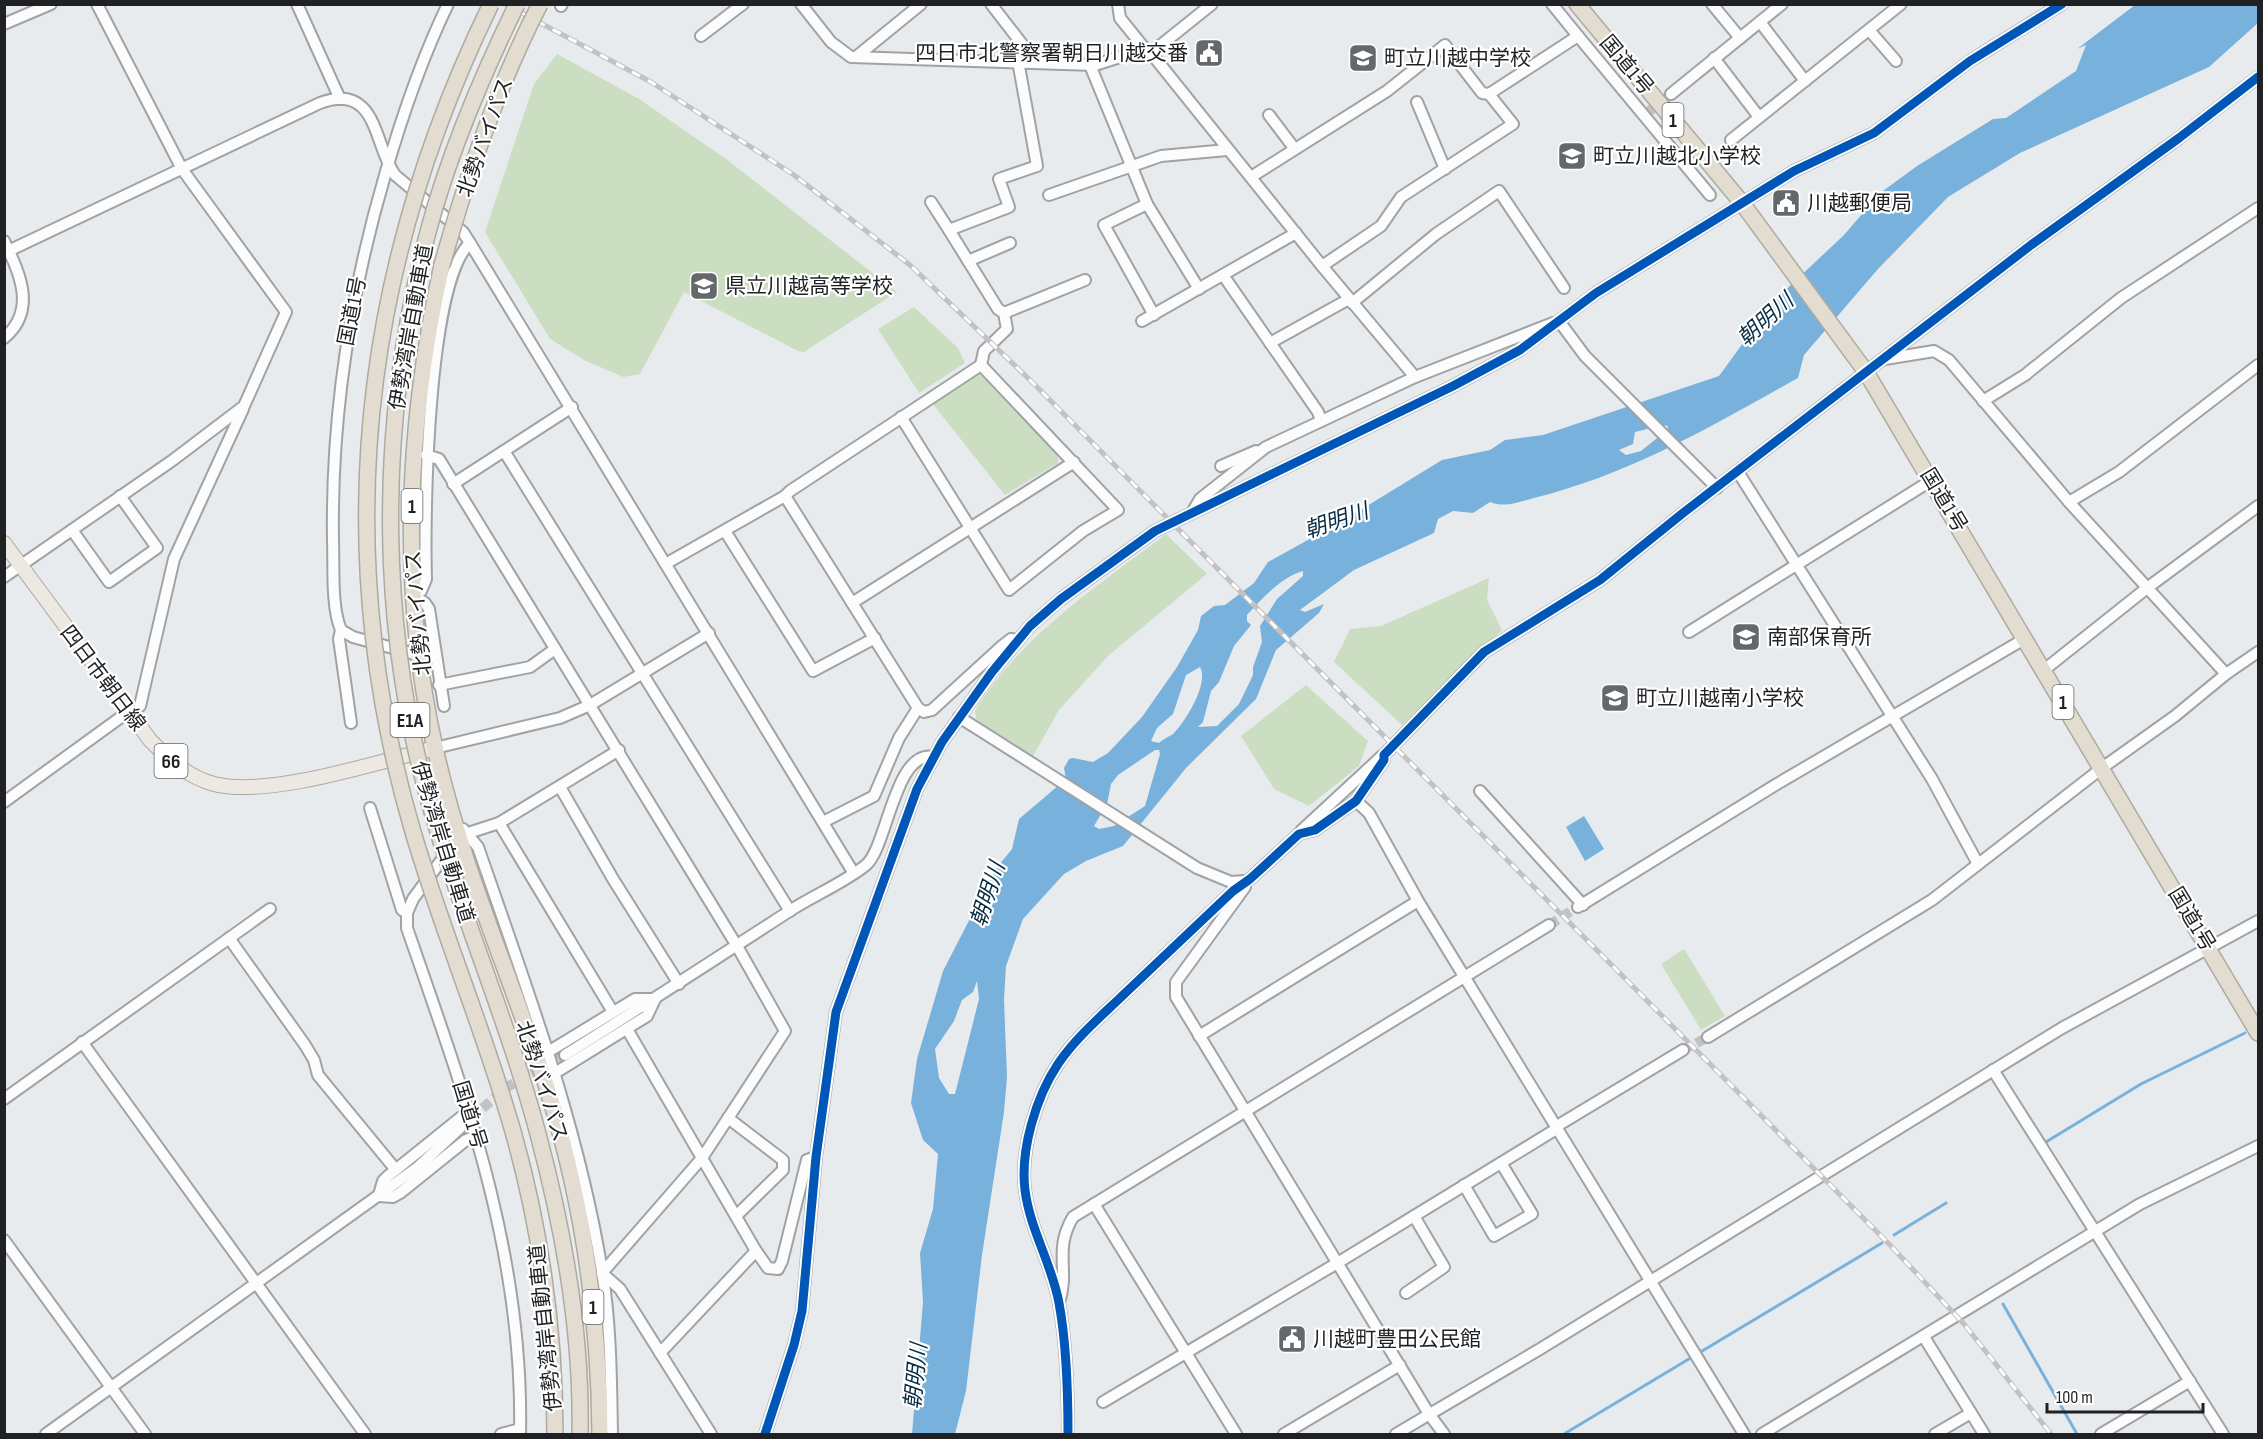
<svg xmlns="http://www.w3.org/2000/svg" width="2263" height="1439" font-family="'Sofia Sans Condensed','Noto Sans JP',sans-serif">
	<rect width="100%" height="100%" fill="#e8ebee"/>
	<g fill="#cbdec1">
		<polygon points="557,54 639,99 726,159 897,292 804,352 798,351 684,292 640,374 623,377 584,360 550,339 485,232 534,84"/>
		<polygon points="914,307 958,348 965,363 919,393 878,329"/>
		<polygon points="977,373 981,373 1058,455 1058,463 1005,495 932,403"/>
		<path d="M1166,534L1207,574L1109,655L1059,710L1033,756L977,723L975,711C1020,636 1098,586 1166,534Z"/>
		<polygon points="1489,578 1487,600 1502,630 1402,725 1334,662 1350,629 1381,626"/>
		<polygon points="1306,685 1368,741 1359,766 1309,806 1274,789 1241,736"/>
		<polygon points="1684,949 1725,1016 1701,1030 1661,964"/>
	</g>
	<g fill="#78b2dc" fill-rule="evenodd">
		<path d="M2135,5H2258V23L2209,67L2020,153L1948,197L1878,269L1804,355L1798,378C1714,425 1629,475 1534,498C1519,502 1505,508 1490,502L1473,513L1453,511L1438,519L1434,533L1354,570L1300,610L1305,612L1324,604L1319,613L1276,650L1256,699L1186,768L1123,846L1086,861L1064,874L1023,919L1006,966L1004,999L1007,1077L1004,1112L982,1255L966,1391L955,1434H912L923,1302L920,1253L933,1209L938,1154L923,1140L911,1103L917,1059L943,971L995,870L1012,849L1019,819L1066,779L1064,768L1069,759L1073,758L1093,762L1108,753L1142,717L1177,667L1198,630L1201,616L1214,606L1225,605L1254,583L1268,562L1349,517L1442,460L1490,450L1505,440L1543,435L1719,376L1754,328L1759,315L1844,235L1862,214L1857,210L1917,166L1993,119L2006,118L2076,71L2086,45L2077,49ZM1663,425L1668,426L1667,430L1641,451L1626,455L1619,450L1633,444L1635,432ZM1303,571V576L1277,599L1260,626L1262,642L1253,667V675L1239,704L1217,726L1198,727L1203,722L1211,691L1219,682L1234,646L1251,625L1247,621V615C1262,599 1281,577 1303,571ZM1200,667C1209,684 1186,720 1175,732C1170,737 1164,738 1159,743L1151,741L1157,728L1173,714L1186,675ZM1155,750H1159L1160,754L1145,806L1114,826L1099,829L1094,826L1107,804L1111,784L1118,775ZM977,981L979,999L955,1094H949L939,1078L935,1049L954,1021L962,1000L973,992Z"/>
		<polygon points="1584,816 1604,849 1585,861 1566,827"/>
	</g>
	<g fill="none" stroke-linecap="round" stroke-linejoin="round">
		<g stroke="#78b2dc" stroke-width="3">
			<polyline points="2046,1142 2141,1084 2245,1033"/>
			<polyline points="1894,1235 1946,1203"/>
			<polyline points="2003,1304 2077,1434"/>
			<polyline points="1564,1434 1882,1243"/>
		</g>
		<g stroke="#c0c3c6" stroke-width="10" stroke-dasharray="10 5" stroke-linecap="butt">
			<polyline points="1647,113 1671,94"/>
			<polyline points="1549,925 1578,907"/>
			<polyline points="1683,1050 1708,1037"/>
			<polyline points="460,1128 507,1087 565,1055"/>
		</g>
		<g stroke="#a0a3a5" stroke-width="14">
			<g id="minor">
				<polyline points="297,4 340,99"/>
				<polyline points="801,4 831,42 851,57 1095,65 1145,49 1151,53 1322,266 1415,377"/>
				<polyline points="991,4 1036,62"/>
				<polyline points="1118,4 1120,18 1145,49"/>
				<polyline points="1712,4 1740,38"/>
				<polyline points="561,6 562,4"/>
				<polyline points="1760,22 1805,81"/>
				<polyline points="4,24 51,4"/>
				<polyline points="1869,30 1896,61"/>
				<polyline points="701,36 743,4"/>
				<polyline points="1578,36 1710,195"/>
				<polyline points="1151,53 1212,4"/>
				<polyline points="856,57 921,4"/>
				<polyline points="1714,58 1759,117"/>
				<polyline points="1018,61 1037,166 999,179 1009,207 949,230 998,309 1004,313 1085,280"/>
				<polyline points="1090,65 1147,204 1199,289"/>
				<polyline points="1489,94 1578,36 1552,4"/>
				<polyline points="1671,94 1782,4"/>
				<polyline points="1417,102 1445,169"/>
				<polyline points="1269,115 1294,148"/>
				<polyline points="1731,140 1901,4"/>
				<polyline points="1251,177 1387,91 1445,45 1482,93 1489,94 1513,124 1401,197 1381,226 1322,266"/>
				<polyline points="1049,195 1161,156 1227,150"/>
				<polyline points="931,202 949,230"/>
				<polyline points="1147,204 1104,225 1154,315"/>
				<path d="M4,241C20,272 37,311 4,338"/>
				<path d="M4,253L320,103C378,81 374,147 395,175L463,232L470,243L853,872"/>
				<polyline points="968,261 1010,243"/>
				<polyline points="1223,275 1318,412 1321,421"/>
				<polyline points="1352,303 1436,234 1499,191 1564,288"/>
				<polyline points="1142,321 1296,233"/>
				<polyline points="1559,321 1585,356 1717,488"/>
				<polyline points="1270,343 1349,299"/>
				<polyline points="1885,359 1934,351 1949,360 2069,502 2226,674"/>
				<polyline points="981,365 984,351 1007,329 1004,313"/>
				<polyline points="1983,401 2025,375 2121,298 2258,208"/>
				<polyline points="504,451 790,911"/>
				<polyline points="426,455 439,459 737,946 785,1031 702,1158 602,1273"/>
				<polyline points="1221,466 1256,451"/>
				<polyline points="1738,472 1932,779 1978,864"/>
				<polyline points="453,484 572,407"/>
				<polyline points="785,496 918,708 924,712 932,710 1002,646 1011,639 1018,640"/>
				<polyline points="2069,502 2119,472 2258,365"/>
				<polyline points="1193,511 1200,499 1266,447 1415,377 1553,323"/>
				<polyline points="72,530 109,582 157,548 120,496"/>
				<polyline points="725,531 813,671 875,638"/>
				<polyline points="667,563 785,496 790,491 981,365 1118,510 1083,531 1009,590 901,417"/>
				<polyline points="4,577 173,460 244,406 286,312 182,169 97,4"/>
				<path d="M414,596L421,591L426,579C424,516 427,283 470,243"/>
				<polyline points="414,596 425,603 429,609 444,706"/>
				<polyline points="852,603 1074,462"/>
				<polyline points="341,630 339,639 351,723"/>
				<polyline points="1689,632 1932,480"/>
				<path d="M418,655L353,637L341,630C331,607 334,565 333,540C331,415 350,295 385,175C402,116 421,60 448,4"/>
				<polyline points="2044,670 2147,588 2258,506"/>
				<polyline points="439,685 530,667 555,649"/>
				<polyline points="140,706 174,559 243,409"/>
				<polyline points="959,717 1197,868 1231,882 1245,881"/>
				<polyline points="435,748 560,718 590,705 709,633"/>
				<polyline points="560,787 613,879 679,984"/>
				<polyline points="1480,791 1583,905"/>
				<polyline points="1356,801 1369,813 1418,901 1744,1434"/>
				<polyline points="4,802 128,712"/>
				<polyline points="370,808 402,910 407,913"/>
				<polyline points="823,822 874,796 899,738 918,708"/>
				<polyline points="499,823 613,1012"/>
				<path d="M463,829L478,847C526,986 578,1124 602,1271C611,1325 611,1380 612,1434"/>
				<polyline points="1301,831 1382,756"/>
				<polyline points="1245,887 1176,982 1176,997 1429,1414 1444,1434"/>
				<polyline points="1578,907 1777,784 2026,638"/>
				<polyline points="229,938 305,1045 314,1060 318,1075 396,1170"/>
				<polyline points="627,1029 756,1251 660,1353"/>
				<polyline points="1199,1036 1418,901"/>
				<polyline points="1708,1037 1932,900 2102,768 2175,716 2226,674 2258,652"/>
				<polyline points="82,1042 365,1434"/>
				<polyline points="548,1052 635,999 655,999"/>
				<path d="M565,1055C640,1008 714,960 788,912C812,896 844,883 866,865C887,848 895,748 934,757"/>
				<polyline points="1993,1070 2223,1434"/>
				<polyline points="555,1073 647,1016 655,999"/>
				<polyline points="4,1099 270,909"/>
				<polyline points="728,1118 783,1160 783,1170 736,1216"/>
				<polyline points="1557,1126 1683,1050"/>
				<polyline points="1464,1185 1494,1236 1532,1214 1501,1163"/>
				<polyline points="379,1195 383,1181 388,1176 470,1110"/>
				<polyline points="379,1196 393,1197 400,1193 466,1140 478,1135"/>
				<polyline points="1094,1204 1236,1434"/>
				<polyline points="4,1240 145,1434"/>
				<polyline points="756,1251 768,1268 778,1269 782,1261 807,1160 816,1157"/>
				<polyline points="602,1273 620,1289 711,1434"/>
				<polyline points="1406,1293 1444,1267 1414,1216"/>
				<path d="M1059,1303C1070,1269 1053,1251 1073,1217L1549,925"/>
				<polyline points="1924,1337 1984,1434"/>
				<polyline points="1103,1402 1339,1262 1558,1128"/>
				<polyline points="46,1434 418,1167 460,1128"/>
				<polyline points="501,1434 520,1429"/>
				<path d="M520,1434C524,1254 465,1095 407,928V913L413,899L459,836L499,823L619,750"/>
				<polyline points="765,1434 794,1345 802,1311 816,1157 836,1012 917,789 942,742 992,672 1030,626 1061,599 1155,531 1453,386 1520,350 1596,293 1794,171 1874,133 1970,61 2062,4"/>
				<path d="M1068,1434C1068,1391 1067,1346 1059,1303C1052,1264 1030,1230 1025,1190C1020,1150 1036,1097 1058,1064C1075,1039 1099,1018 1120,998C1158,962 1195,927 1233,891L1250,879L1299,834L1315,830L1356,801L1384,760V755L1484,652L1600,580L1683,513L2031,245L2179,138L2258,77"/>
				<polyline points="1284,1434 1400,1365"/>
				<polyline points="1396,1434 1540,1349 2062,1028 2258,921"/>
				<polyline points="1762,1434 2140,1204 2258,1146"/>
				<polyline points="1935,1434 1971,1413"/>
				<polyline points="2101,1434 2190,1381"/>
			</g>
		</g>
		<g stroke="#afaa9f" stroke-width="16">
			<path id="major" d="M4,543L150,740C169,760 188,777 214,784C269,798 377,762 435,748"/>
		</g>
		<g stroke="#afaa9f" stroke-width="18">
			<g id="highway">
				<polyline points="1577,4 1742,203 1866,372 2258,1033"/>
				<path d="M442,265C407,423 399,589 435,748C461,866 511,976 548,1091C583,1202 599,1318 600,1434"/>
			</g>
		</g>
		<use href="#minor" stroke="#fcfcfc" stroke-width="10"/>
		<use href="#major" stroke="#ece8e2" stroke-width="14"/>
		<use href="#highway" stroke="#e3dcd0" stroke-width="15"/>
		<g stroke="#c2c2c4" stroke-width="5">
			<polyline id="rail" points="505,4 651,82 794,175 910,265 1029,379 1890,1245 1964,1324 2051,1434"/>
		</g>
		<use href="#rail" stroke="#fff" stroke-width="3" stroke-dasharray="9" stroke-linecap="butt"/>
		<g stroke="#afaa9f" stroke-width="18" stroke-linecap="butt">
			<g id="highway-bridge">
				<path d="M491,4C361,271 329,546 413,832C443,934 485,1032 514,1135C541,1232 555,1333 555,1434"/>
				<path d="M517,4C481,78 449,153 428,232C376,427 377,639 438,832C469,933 511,1032 538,1134C564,1231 582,1335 580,1434"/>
				<path d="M442,265C467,176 497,87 540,4"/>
			</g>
		</g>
		<use href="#highway-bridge" stroke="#e3dcd0" stroke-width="15"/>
		<g stroke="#fff" stroke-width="13">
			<g id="cycleway">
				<polyline points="765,1434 794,1345 802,1311 816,1157 836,1012 917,789 942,742 992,672 1030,626 1061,599 1155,531 1453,386 1520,350 1596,293 1794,171 1874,133 1970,61 2062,4"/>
				<path d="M1068,1434C1068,1391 1067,1346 1059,1303C1052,1264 1030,1230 1025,1190C1020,1150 1036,1097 1058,1064C1075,1039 1099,1018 1120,998C1158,962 1195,927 1233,891L1250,879L1299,834L1315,830L1356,801L1384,760V755L1484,652L1600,580L1683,513L2031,245L2179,138L2258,77"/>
			</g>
		</g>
		<use href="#cycleway" stroke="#0057b8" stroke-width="9"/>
	</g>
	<defs>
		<g id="civic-square" transform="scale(1.5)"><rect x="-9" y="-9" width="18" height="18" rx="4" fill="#65686b" stroke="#fff"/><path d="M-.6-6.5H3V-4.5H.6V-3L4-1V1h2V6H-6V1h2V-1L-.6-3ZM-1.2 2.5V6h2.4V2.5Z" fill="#fff"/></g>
		<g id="school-square" transform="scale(1.5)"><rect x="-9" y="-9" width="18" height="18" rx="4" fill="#65686b" stroke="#fff"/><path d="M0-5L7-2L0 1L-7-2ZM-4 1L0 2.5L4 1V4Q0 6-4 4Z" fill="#fff"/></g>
	</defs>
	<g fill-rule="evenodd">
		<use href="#civic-square" x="1209" y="53"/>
		<use href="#school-square" x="1363" y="58"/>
		<use href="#school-square" x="1572" y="156"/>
		<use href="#civic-square" x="1786" y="203"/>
		<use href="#school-square" x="704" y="286"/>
		<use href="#school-square" x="1746" y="637"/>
		<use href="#school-square" x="1615" y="698"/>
		<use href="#civic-square" x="1292" y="1339"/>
	</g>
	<g text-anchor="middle" stroke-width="4.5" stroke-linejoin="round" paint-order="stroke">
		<g fill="#fff" stroke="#626466" stroke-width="1.5">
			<rect x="1662.5" y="103" width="21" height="34" rx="4.5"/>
			<rect x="401.5" y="489" width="21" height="34" rx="4.5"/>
			<rect x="2052.5" y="685" width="21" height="34" rx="4.5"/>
			<rect x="390.5" y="703" width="39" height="34" rx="4.5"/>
			<rect x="154.5" y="744" width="33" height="34" rx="4.5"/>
			<rect x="582.5" y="1290" width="21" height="34" rx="4.5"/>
		</g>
		<g font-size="20" font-weight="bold" fill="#1f2124">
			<text x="1673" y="127">1</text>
			<text x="412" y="513">1</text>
			<text x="2063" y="709">1</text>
			<text x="410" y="727">E1A</text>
			<text x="171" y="768">66</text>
			<text x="593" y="1314">1</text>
		</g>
		<g font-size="21" fill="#1f2124" stroke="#fff" text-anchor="start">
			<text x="1188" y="60" text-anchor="end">四日市北警察署朝日川越交番</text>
			<text x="1384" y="65">町立川越中学校</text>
			<text x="1593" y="163">町立川越北小学校</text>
			<text x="1807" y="210">川越郵便局</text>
			<text x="725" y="293">県立川越高等学校</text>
			<text x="1767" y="644">南部保育所</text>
			<text x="1636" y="705">町立川越南小学校</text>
			<text x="1313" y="1346">川越町豊田公民館</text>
		</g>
		<g font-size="21" fill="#1f2124" stroke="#fff">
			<text transform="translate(1627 65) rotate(50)" y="7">国道1号</text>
			<text transform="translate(485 137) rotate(-70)" y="7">北勢バイパス</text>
			<text transform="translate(352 311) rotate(-79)" y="7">国道1号</text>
			<text transform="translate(411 327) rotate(-80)" y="7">伊勢湾岸自動車道</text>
			<text transform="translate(1944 500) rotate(59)" y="7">国道1号</text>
			<text transform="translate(418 613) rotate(-95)" y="7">北勢バイパス</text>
			<text transform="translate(103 678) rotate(53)" y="7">四日市朝日線</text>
			<text transform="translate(443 842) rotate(73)" y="7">伊勢湾岸自動車道</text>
			<text transform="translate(2192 919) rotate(59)" y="7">国道1号</text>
			<text transform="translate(542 1081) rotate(72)" y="7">北勢バイパス</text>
			<text transform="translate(470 1115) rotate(73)" y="7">国道1号</text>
			<text transform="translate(545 1328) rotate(-96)" y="7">伊勢湾岸自動車道</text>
		</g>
		<g font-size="22" font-style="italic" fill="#092c45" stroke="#fff">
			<text transform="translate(1765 319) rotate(-42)" y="8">朝明川</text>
			<text transform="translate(1336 520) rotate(-19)" y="8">朝明川</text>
			<text transform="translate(987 894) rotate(-72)" y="8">朝明川</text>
			<text transform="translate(915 1376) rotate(-84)" y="8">朝明川</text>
		</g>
	</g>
	<rect width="2263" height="1439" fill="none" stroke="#1f2124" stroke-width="12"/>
	<path d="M2047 1403v9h156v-9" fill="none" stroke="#1f2124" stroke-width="3"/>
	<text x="2056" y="1403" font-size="18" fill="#1f2124" stroke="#ffffff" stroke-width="4.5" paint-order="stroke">100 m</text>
</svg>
